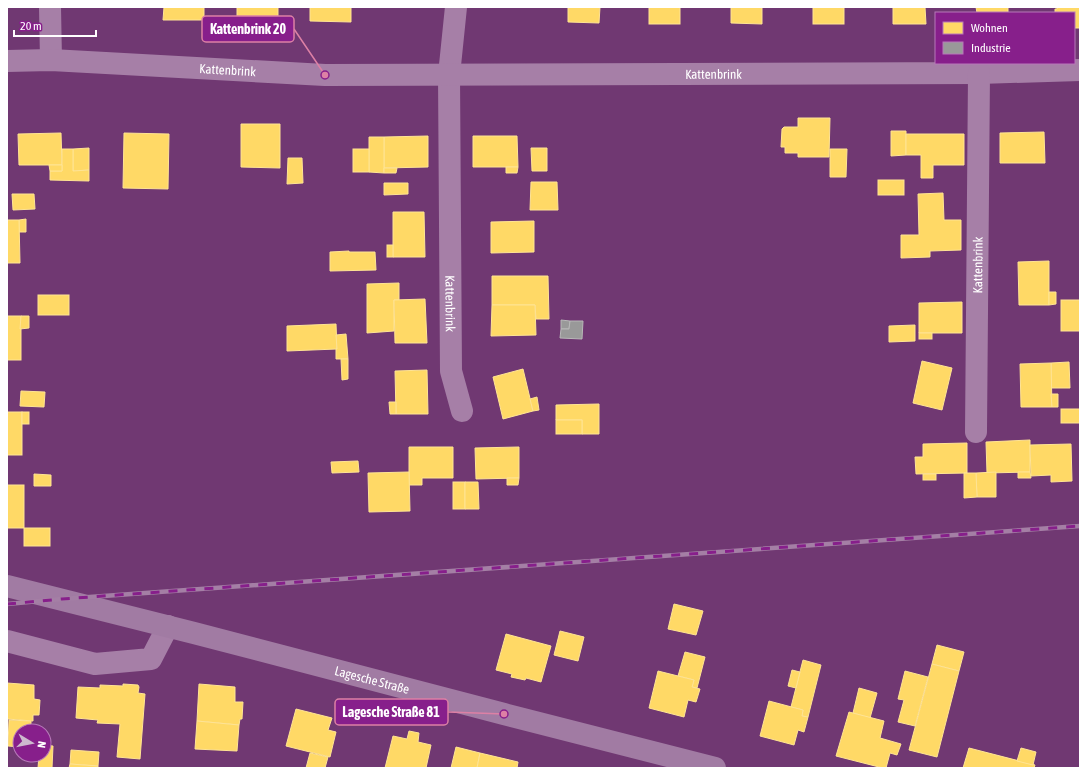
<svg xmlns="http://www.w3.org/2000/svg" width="1087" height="775" font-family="'Asap Condensed',sans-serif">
	<rect width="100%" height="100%" fill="#703872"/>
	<g fill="#ffd966" stroke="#ffe494">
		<polygon points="164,7 204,7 204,20 163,20"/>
		<polygon points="237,7 278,7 278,20 237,21"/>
		<polygon points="310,7 351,7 351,22 310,21"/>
		<polygon points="568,7 600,7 599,23 568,22"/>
		<rect x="649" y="7" width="31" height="17"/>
		<polygon points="731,7 762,7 762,24 731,23"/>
		<rect x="813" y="7" width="31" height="17"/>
		<polygon points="893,7 925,7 926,24 893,24"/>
		<polygon points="976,7 1008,7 1008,13 977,13"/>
		<polygon points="1057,7 1080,7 1080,28 1074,28 1074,13 1055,13 1055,9 1057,9"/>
		<polygon points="798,118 830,118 829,157 798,157 798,153 785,153 785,147 781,147 782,129 784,127 798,127"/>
		<polygon points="241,124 280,124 280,168 241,167"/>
		<polygon points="891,131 906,131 906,155 891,156"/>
		<polygon points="1044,132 1045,163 1000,163 1000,133"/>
		<polygon points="61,133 62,165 19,165 18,134"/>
		<polygon points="124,133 169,134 168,189 123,188"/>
		<polygon points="906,134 964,134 964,165 933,165 933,178 921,178 921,155 906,155"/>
		<polygon points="428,136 428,167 384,168 384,137"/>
		<polygon points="473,136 517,136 518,167 473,167"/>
		<polygon points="369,137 384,137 384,173 369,172"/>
		<polygon points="89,148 89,170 73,171 73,149"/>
		<polygon points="531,148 547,148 547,171 532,171"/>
		<polygon points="62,149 73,149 73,171 89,170 89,181 50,180 50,171 62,171"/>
		<rect x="353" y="149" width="16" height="23"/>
		<polygon points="830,149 847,149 846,177 830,177"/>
		<polygon points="288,158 302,158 303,183 287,184"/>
		<polygon points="49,165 62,165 62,171 50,171"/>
		<polygon points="506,167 518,167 517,173 506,173"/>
		<polygon points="384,168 397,168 396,173 384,173"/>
		<rect x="878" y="180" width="26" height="15"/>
		<polygon points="531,182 557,182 558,210 530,210"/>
		<polygon points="384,183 408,183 408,194 384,195"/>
		<polygon points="943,193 944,220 961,220 961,250 930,251 930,257 901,258 901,235 919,235 918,194"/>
		<polygon points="12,194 34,194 35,209 13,210"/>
		<polygon points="393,212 424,212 425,257 393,257"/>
		<polygon points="26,219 26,232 19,232 19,220"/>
		<polygon points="7,220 19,220 20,263 7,263"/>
		<polygon points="534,221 534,252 491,253 491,222"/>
		<rect x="387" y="245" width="6" height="12"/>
		<polygon points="349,251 349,252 375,252 376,270 330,271 330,252"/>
		<polygon points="1049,261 1049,305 1019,305 1018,262"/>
		<polygon points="492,276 548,276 549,319 536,319 535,305 492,305"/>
		<polygon points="399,283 399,300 394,300 394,331 367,333 367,284"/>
		<polygon points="1049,292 1056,292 1056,304 1049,305"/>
		<rect x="38" y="295" width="31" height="20"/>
		<polygon points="425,299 427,343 395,343 394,300"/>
		<rect x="1061" y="300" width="19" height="31"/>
		<polygon points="962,302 962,333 919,333 919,303"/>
		<polygon points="492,305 535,305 536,335 491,336"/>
		<rect x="7" y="316" width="14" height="44"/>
		<polygon points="21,316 29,316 29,328 20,329"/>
		<polygon points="336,324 337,349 287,351 287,326"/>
		<polygon points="915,325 915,341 889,342 889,326"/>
		<rect x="919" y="333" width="13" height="6"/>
		<polygon points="346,334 348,359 336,359 336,349 337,349 336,335"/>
		<polygon points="341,359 348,359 348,379 342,380"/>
		<polygon points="922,361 952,368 942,410 913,403"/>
		<polygon points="1069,362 1070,388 1051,388 1051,363"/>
		<polygon points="1051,363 1052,407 1021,407 1020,364"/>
		<polygon points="523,369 533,411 503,419 493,377"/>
		<polygon points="427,370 428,414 396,414 395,371"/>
		<polygon points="21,391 45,392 44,407 20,406"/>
		<polygon points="1051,394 1058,394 1058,407 1052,407"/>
		<polygon points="537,397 539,410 533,411 530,399"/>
		<polygon points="389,402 396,402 396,414 390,414"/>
		<polygon points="599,404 599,434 582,434 582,420 556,420 556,405"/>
		<rect x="1061" y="409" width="19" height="14"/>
		<rect x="7" y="412" width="15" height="43"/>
		<rect x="22" y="412" width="7" height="12"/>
		<rect x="556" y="420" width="26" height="14"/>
		<polygon points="1030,440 1030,472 987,473 986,442"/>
		<polygon points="967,443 967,473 916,474 915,457 923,457 923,444"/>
		<polygon points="1071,444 1072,481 1051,482 1051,475 1031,476 1030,445"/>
		<polygon points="409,447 453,447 453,478 422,478 422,485 409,485"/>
		<polygon points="519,447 519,478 476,479 475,448"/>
		<polygon points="358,461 359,472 332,473 331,462"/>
		<polygon points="409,472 410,511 369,512 368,473"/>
		<polygon points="996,472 996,497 977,497 976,473"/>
		<polygon points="1018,472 1030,472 1031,478 1018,478"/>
		<polygon points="964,473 976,473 977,497 964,498"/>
		<polygon points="34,474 51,475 51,486 34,486"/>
		<rect x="923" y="474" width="13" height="6"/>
		<polygon points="507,478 519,478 518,485 507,485"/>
		<rect x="453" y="482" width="12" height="27"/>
		<polygon points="465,482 478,482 479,509 465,509"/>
		<rect x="7" y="485" width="17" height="43"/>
		<rect x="24" y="528" width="26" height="18"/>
		<polygon points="674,604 703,611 696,635 668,629"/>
		<polygon points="560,631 584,637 578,661 554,655"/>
		<polygon points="506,634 551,646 541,682 526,678 525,680 511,677 512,674 496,670"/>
		<polygon points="937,645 964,652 959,671 932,664"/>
		<polygon points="685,652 705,657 697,688 692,687 694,680 678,676"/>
		<polygon points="803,660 821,665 808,717 802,716 803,710 791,707"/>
		<polygon points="932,664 959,671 937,757 909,750"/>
		<polygon points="792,670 800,672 796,688 788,686"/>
		<polygon points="658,671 694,680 692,687 700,689 696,702 688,700 684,717 649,708"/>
		<polygon points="905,671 928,677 915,726 898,722 904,700 898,699"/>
		<polygon points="7,683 34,685 34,699 40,700 39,715 33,715 33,721 7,719"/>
		<polygon points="123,684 138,685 139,687 138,693 145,694 140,759 117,757 120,724 97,723 98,720 76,718 78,687 100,688 100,685 123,686"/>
		<polygon points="199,684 235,687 235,702 243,702 242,719 240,719 239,725 197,721"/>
		<polygon points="859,688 877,693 870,718 853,713"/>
		<polygon points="769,701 803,710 802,716 808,717 804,732 798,730 794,745 760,736"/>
		<polygon points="296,709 332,718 328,730 336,732 330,757 286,746"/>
		<polygon points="849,712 884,721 880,738 901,744 897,755 890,753 886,768 883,768 836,756"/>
		<polygon points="9,720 31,721 31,731 20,731 20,747 8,746"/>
		<polygon points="197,721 239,725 237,751 195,749"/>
		<polygon points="409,731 419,733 418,742 431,745 426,768 385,768 393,736 407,739"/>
		<polygon points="44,745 53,746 52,768 38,768 39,755 44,755"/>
		<polygon points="456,747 480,753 477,768 451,768"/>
		<polygon points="969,748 1035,765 1034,768 963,768"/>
		<polygon points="1021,748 1036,752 1033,765 1017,761"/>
		<polygon points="71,750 99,752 98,766 70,764"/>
		<polygon points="310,753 328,757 325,768 306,768"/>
		<polygon points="480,753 518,762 517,768 477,768"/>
		<polygon points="70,764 98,766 98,768 69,768"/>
	</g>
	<g fill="#999" stroke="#b8b8b8">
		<polygon points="561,320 570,321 569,329 561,329"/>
		<polygon points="570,321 583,321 582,339 560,338 561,329 569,329"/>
	</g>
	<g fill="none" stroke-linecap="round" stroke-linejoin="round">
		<g stroke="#a67fa7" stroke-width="22">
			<polyline points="50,7 51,60"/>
			<path id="s1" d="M456,7L449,75L451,371L462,411"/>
			<path id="s2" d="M7,61L51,60L325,75L979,73L1080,70"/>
			<path id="s3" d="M976,432L979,73"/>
			<polyline points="7,641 95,664 151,659 168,626"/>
		</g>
		<path stroke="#a17ba3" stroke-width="22" id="s4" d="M7,586L194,633L504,714L715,768"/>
		<g stroke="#a47fa5" stroke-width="4.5">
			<polyline id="rail" points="7,604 62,599 1080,526"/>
		</g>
		<use href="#rail" stroke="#871f8b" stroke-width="3" stroke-dasharray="9" stroke-linecap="butt"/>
	</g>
	<g text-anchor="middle" stroke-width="4" stroke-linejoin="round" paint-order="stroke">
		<g font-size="13" fill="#fff" stroke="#871f8b">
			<text dy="5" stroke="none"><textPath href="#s2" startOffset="221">Kattenbrink</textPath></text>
			<text dy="5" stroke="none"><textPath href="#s2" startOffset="707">Kattenbrink</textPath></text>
			<text dy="5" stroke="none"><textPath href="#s3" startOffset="167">Kattenbrink</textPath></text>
			<text dy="5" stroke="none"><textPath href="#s1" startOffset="297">Kattenbrink</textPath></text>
			<text dy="5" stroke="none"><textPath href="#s4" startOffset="377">Lagesche Straße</textPath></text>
		</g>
	</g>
	<path fill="none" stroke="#dd80a5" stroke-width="1.5" d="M325 75L294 29M504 714L448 712"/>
	<g fill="#dd80a5" stroke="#871f8b" stroke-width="1.5">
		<circle cx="325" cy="75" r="4"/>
		<circle cx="504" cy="714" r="4"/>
	</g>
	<g fill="#871f8b" stroke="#dd80a5" stroke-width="1.5">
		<rect x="202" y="16" width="92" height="26" rx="4"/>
		<rect x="335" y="699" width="113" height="26" rx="4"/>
	</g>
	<g font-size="14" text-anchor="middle" font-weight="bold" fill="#fff">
		<text x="248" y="34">Kattenbrink 20</text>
		<text x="391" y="717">Lagesche Straße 81</text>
	</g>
	<rect width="1087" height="775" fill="none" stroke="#ffffff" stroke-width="16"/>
	<rect x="935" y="12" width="140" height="52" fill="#871f8b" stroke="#b779b9"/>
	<rect x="943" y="22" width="20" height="12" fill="#ffd966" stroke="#b779b9"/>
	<text x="971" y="32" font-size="12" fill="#ffffff">Wohnen</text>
	<rect x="943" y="42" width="20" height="12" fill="#999999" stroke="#b779b9"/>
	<text x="971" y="52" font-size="12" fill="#ffffff">Industrie</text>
	<g transform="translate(32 743) rotate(100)"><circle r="19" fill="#871f8b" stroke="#b779b9"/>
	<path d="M0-3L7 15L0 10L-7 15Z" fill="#cdb9ce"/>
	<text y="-6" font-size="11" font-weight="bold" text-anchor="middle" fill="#ffffff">N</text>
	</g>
	<path d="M14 30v6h82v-6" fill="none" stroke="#ffffff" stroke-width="2"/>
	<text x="20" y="30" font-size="12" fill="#ffffff" stroke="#871f8b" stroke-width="3" paint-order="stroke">20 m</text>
</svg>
